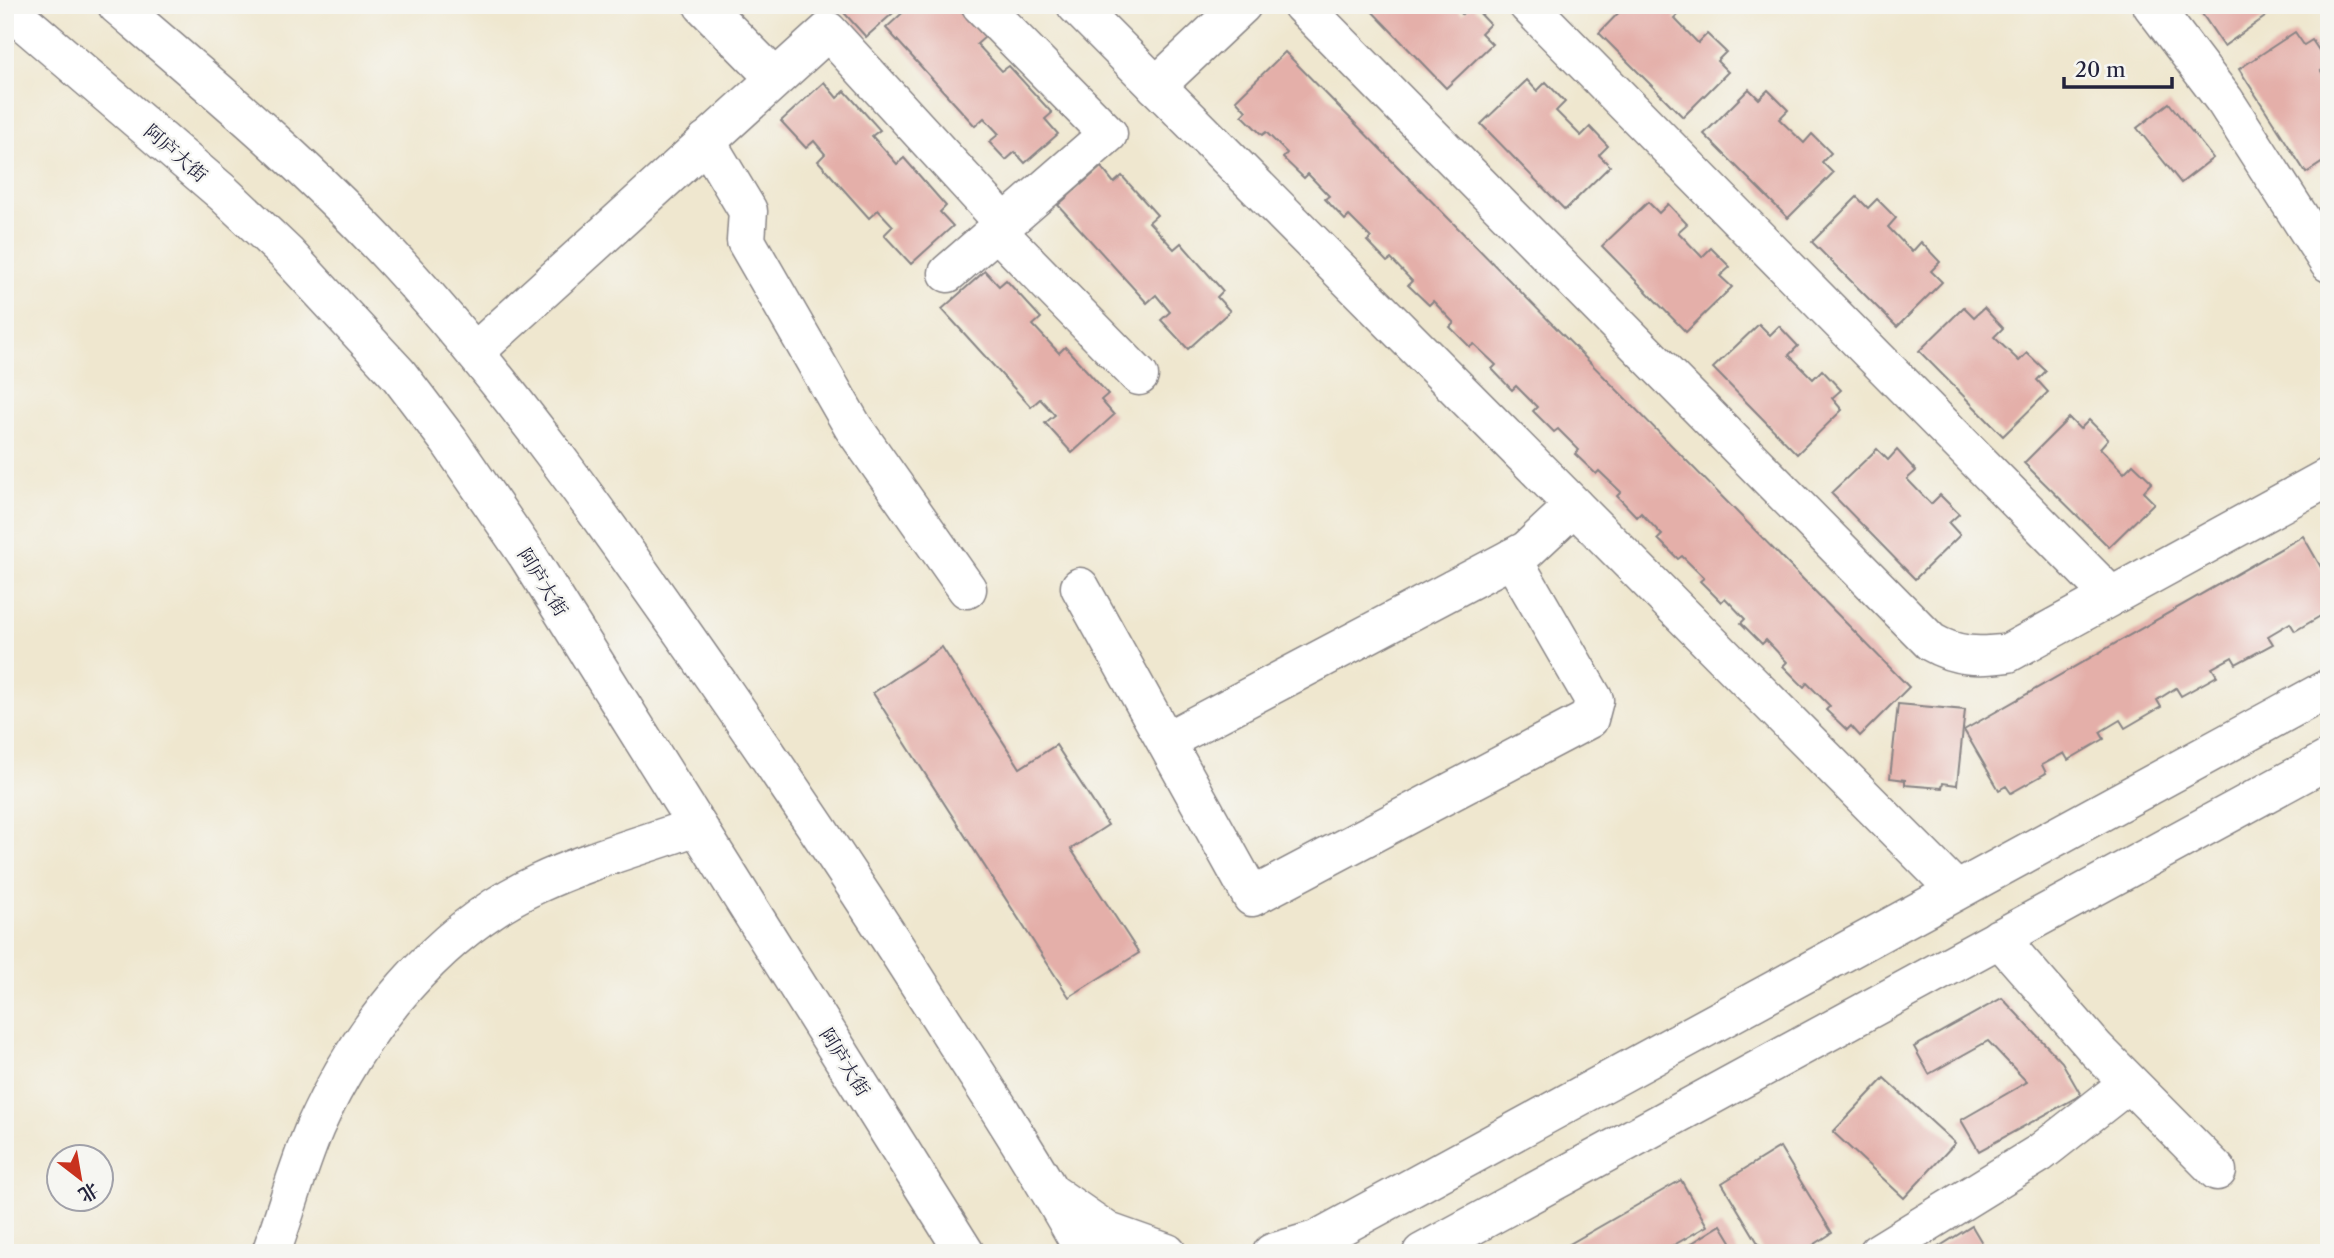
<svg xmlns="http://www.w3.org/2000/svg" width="2334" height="1258" font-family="'Libre Caslon Text','Noto Serif SC',serif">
	<rect width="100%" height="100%" fill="#f6f6f2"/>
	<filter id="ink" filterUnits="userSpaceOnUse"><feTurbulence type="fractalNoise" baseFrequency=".0143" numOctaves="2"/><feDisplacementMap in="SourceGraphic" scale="14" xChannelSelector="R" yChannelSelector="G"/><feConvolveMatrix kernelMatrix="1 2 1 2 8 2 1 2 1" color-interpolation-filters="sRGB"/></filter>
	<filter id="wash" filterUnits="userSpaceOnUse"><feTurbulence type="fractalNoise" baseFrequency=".00686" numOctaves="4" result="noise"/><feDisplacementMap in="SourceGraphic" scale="28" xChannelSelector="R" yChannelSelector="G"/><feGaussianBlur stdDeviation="1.57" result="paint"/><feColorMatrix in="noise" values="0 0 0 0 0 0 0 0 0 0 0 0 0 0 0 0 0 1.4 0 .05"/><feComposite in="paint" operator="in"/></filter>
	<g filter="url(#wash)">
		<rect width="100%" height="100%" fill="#efe7cf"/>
		<g id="blocks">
			<g fill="#e4afa9">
				<polygon points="837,5 902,5 866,37"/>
				<polygon points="911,5 956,5 985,37 977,44 1002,71 1009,66 1052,113 1045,119 1058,134 1025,163 1015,152 1006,160 989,142 999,134 984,118 975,126 886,28"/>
				<polygon points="1366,5 1454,5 1462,14 1472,5 1490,24 1481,33 1492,44 1446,88"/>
				<polygon points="1626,5 1679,5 1683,9 1674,18 1698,43 1707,34 1726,52 1717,61 1728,72 1683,117 1599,33"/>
				<polygon points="2196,5 2278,5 2279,7 2224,46"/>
				<polygon points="2295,32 2304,45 2312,40 2329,65 2321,71 2329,83 2329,158 2306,173 2239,69"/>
				<polygon points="1285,52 1909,687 1860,736 1851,726 1847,730 1826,710 1830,706 1807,683 1804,687 1783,666 1787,662 1766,640 1762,644 1741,623 1745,619 1725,598 1721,602 1700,581 1704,578 1682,556 1678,559 1658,539 1662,535 1641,513 1637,517 1617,496 1621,492 1599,471 1596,474 1575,454 1579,450 1558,429 1554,432 1533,411 1537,407 1516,386 1512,390 1492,369 1496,365 1474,344 1470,347 1450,327 1454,323 1433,301 1429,305 1408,285 1412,281 1391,259 1387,262 1367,241 1371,238 1349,216 1345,220 1325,199 1329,196 1308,174 1304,178 1283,158 1287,153 1266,132 1262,135 1242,115 1246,111 1236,100"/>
				<polygon points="1527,80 1537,91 1546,82 1565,102 1556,111 1581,136 1590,127 1608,146 1599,155 1610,166 1565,210 1481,124"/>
				<polygon points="824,82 837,98 845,91 880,130 872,136 897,164 904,158 946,206 940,212 953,226 911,264 884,235 893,226 878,210 869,218 818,161 825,154 814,141 806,148 781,121"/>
				<polygon points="1749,89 1759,99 1768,90 1788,110 1779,119 1804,143 1812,134 1831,153 1822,162 1833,173 1788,218 1704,134"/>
				<polygon points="2169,103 2213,158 2181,183 2137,128"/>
				<polygon points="1101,167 1114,183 1122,176 1157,215 1149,222 1174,249 1181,243 1223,291 1217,297 1230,311 1188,349 1161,320 1170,312 1156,295 1147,303 1058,205"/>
				<polygon points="1857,197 1868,208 1877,199 1896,218 1888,227 1912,252 1921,242 1940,262 1931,271 1942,282 1897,327 1812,242"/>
				<polygon points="1648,202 1659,213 1668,204 1687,224 1678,232 1702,257 1711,248 1730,267 1720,276 1732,287 1686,332 1602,246"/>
				<polygon points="985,271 999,286 1006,280 1041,318 1033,325 1059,353 1065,347 1108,394 1101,400 1114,415 1072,453 1045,423 1055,415 1040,399 1031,407 942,309"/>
				<polygon points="1964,307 1974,317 1984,308 2003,328 1994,337 2019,361 2027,353 2046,371 2037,380 2048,392 2003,436 1919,351"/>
				<polygon points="1759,324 1770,335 1779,326 1798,346 1789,355 1813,379 1822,370 1841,390 1832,398 1842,410 1797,454 1713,368"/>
				<polygon points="2069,418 2080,429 2089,420 2108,439 2100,448 2124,473 2133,464 2152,482 2143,492 2154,503 2109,547 2024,463"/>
				<polygon points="1877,449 1888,460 1897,450 1916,471 1907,479 1931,504 1940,495 1959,514 1949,523 1960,535 1915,579 1831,493"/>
				<polygon points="2303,536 2329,581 2329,611 2295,631 2290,623 2268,636 2273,644 2236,664 2232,657 2212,668 2217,676 2181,696 2176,688 2157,700 2161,707 2125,728 2120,720 2100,732 2104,739 2068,760 2064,753 2042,765 2046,773 2011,793 2006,786 1999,790 1964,730"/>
				<polygon points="942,647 1020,768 1056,745 1108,825 1071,849 1139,953 1069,997 873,693"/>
				<polygon points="1898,704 1965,710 1957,785 1943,783 1942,788 1905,785 1905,780 1890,778"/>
				<polygon points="2002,998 2062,1062 2081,1095 1979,1151 1961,1120 2027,1082 1988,1041 1929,1074 1914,1047"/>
				<polygon points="1884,1078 1955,1143 1904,1198 1833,1132"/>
				<polygon points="1780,1147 1832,1233 1801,1253 1764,1253 1722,1183"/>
				<polygon points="1681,1180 1707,1226 1660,1253 1554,1253"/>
				<polygon points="1721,1225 1738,1253 1676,1253"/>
				<polygon points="1972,1226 1988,1253 1929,1253"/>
			</g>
		</g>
	</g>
	<g filter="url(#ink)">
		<use href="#blocks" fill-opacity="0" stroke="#888485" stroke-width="2"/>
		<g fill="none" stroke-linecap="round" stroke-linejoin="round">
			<g stroke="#888485" stroke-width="41">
				<g id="minor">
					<polyline points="703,5 775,78"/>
					<polyline points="1076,5 1956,890"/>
					<path d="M1302,5L1931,642C1957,657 1979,657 2008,653L2329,477"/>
					<polyline points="1528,5 2111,596"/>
					<polyline points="2152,5 2225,101 2329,263"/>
					<polyline points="1156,86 1242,5"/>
					<polyline points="706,141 748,211 746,241 853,427 967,589"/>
					<polyline points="997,231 1139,376"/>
					<polyline points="948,273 1108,134 981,5"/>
					<polyline points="475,352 828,31 1005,224"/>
					<polyline points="1080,587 1252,897 1589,719 1594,700 1512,558"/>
					<polyline points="1166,741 1527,550 1574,506"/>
					<polyline points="1999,938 2096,1049 2217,1171"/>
					<polyline points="1053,1194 1108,1232 1167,1253"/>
					<path d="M271,1253C286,1211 298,1167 315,1127C359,1029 438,930 537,884C588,860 644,845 697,826"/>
					<polyline points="1272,1253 1316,1240 2329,688"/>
					<polyline points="1422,1253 2329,759"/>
					<polyline points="1878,1253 2040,1153 2129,1083"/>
				</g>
			</g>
			<g stroke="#888485" stroke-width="41">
				<g id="highway">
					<path d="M117,5C214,88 312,170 398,264C519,396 620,544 722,689C803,805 881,923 956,1042C1001,1111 1045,1180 1085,1253"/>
					<polyline points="5,6 223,193 286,253 398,374 449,441 528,556 965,1253"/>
				</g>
			</g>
			<use href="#minor" stroke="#fff" stroke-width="38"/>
			<use href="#highway" stroke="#fff" stroke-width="38"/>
		</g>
	</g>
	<g text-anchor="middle" stroke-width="5" stroke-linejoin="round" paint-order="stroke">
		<g font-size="19" fill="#22223b" stroke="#f6f6f2">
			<text transform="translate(176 153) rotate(41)" y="7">阿庐大街</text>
			<text transform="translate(543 582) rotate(58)" y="7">阿庐大街</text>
			<text transform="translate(845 1062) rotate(58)" y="7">阿庐大街</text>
		</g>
	</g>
	<rect width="2334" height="1258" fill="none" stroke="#f6f6f2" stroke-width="28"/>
	<g transform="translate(80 1178) rotate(149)"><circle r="33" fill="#f6f6f2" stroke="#a1a1a9" stroke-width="2"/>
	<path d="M0-5L12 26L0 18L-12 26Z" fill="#c8321e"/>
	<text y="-10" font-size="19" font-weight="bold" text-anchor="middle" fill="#22223b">北</text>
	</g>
	<path d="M2064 77v10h108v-10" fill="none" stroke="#22223b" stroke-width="3.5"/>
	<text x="2075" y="77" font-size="21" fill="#22223b" stroke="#f6f6f2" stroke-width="5" paint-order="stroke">20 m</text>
</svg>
